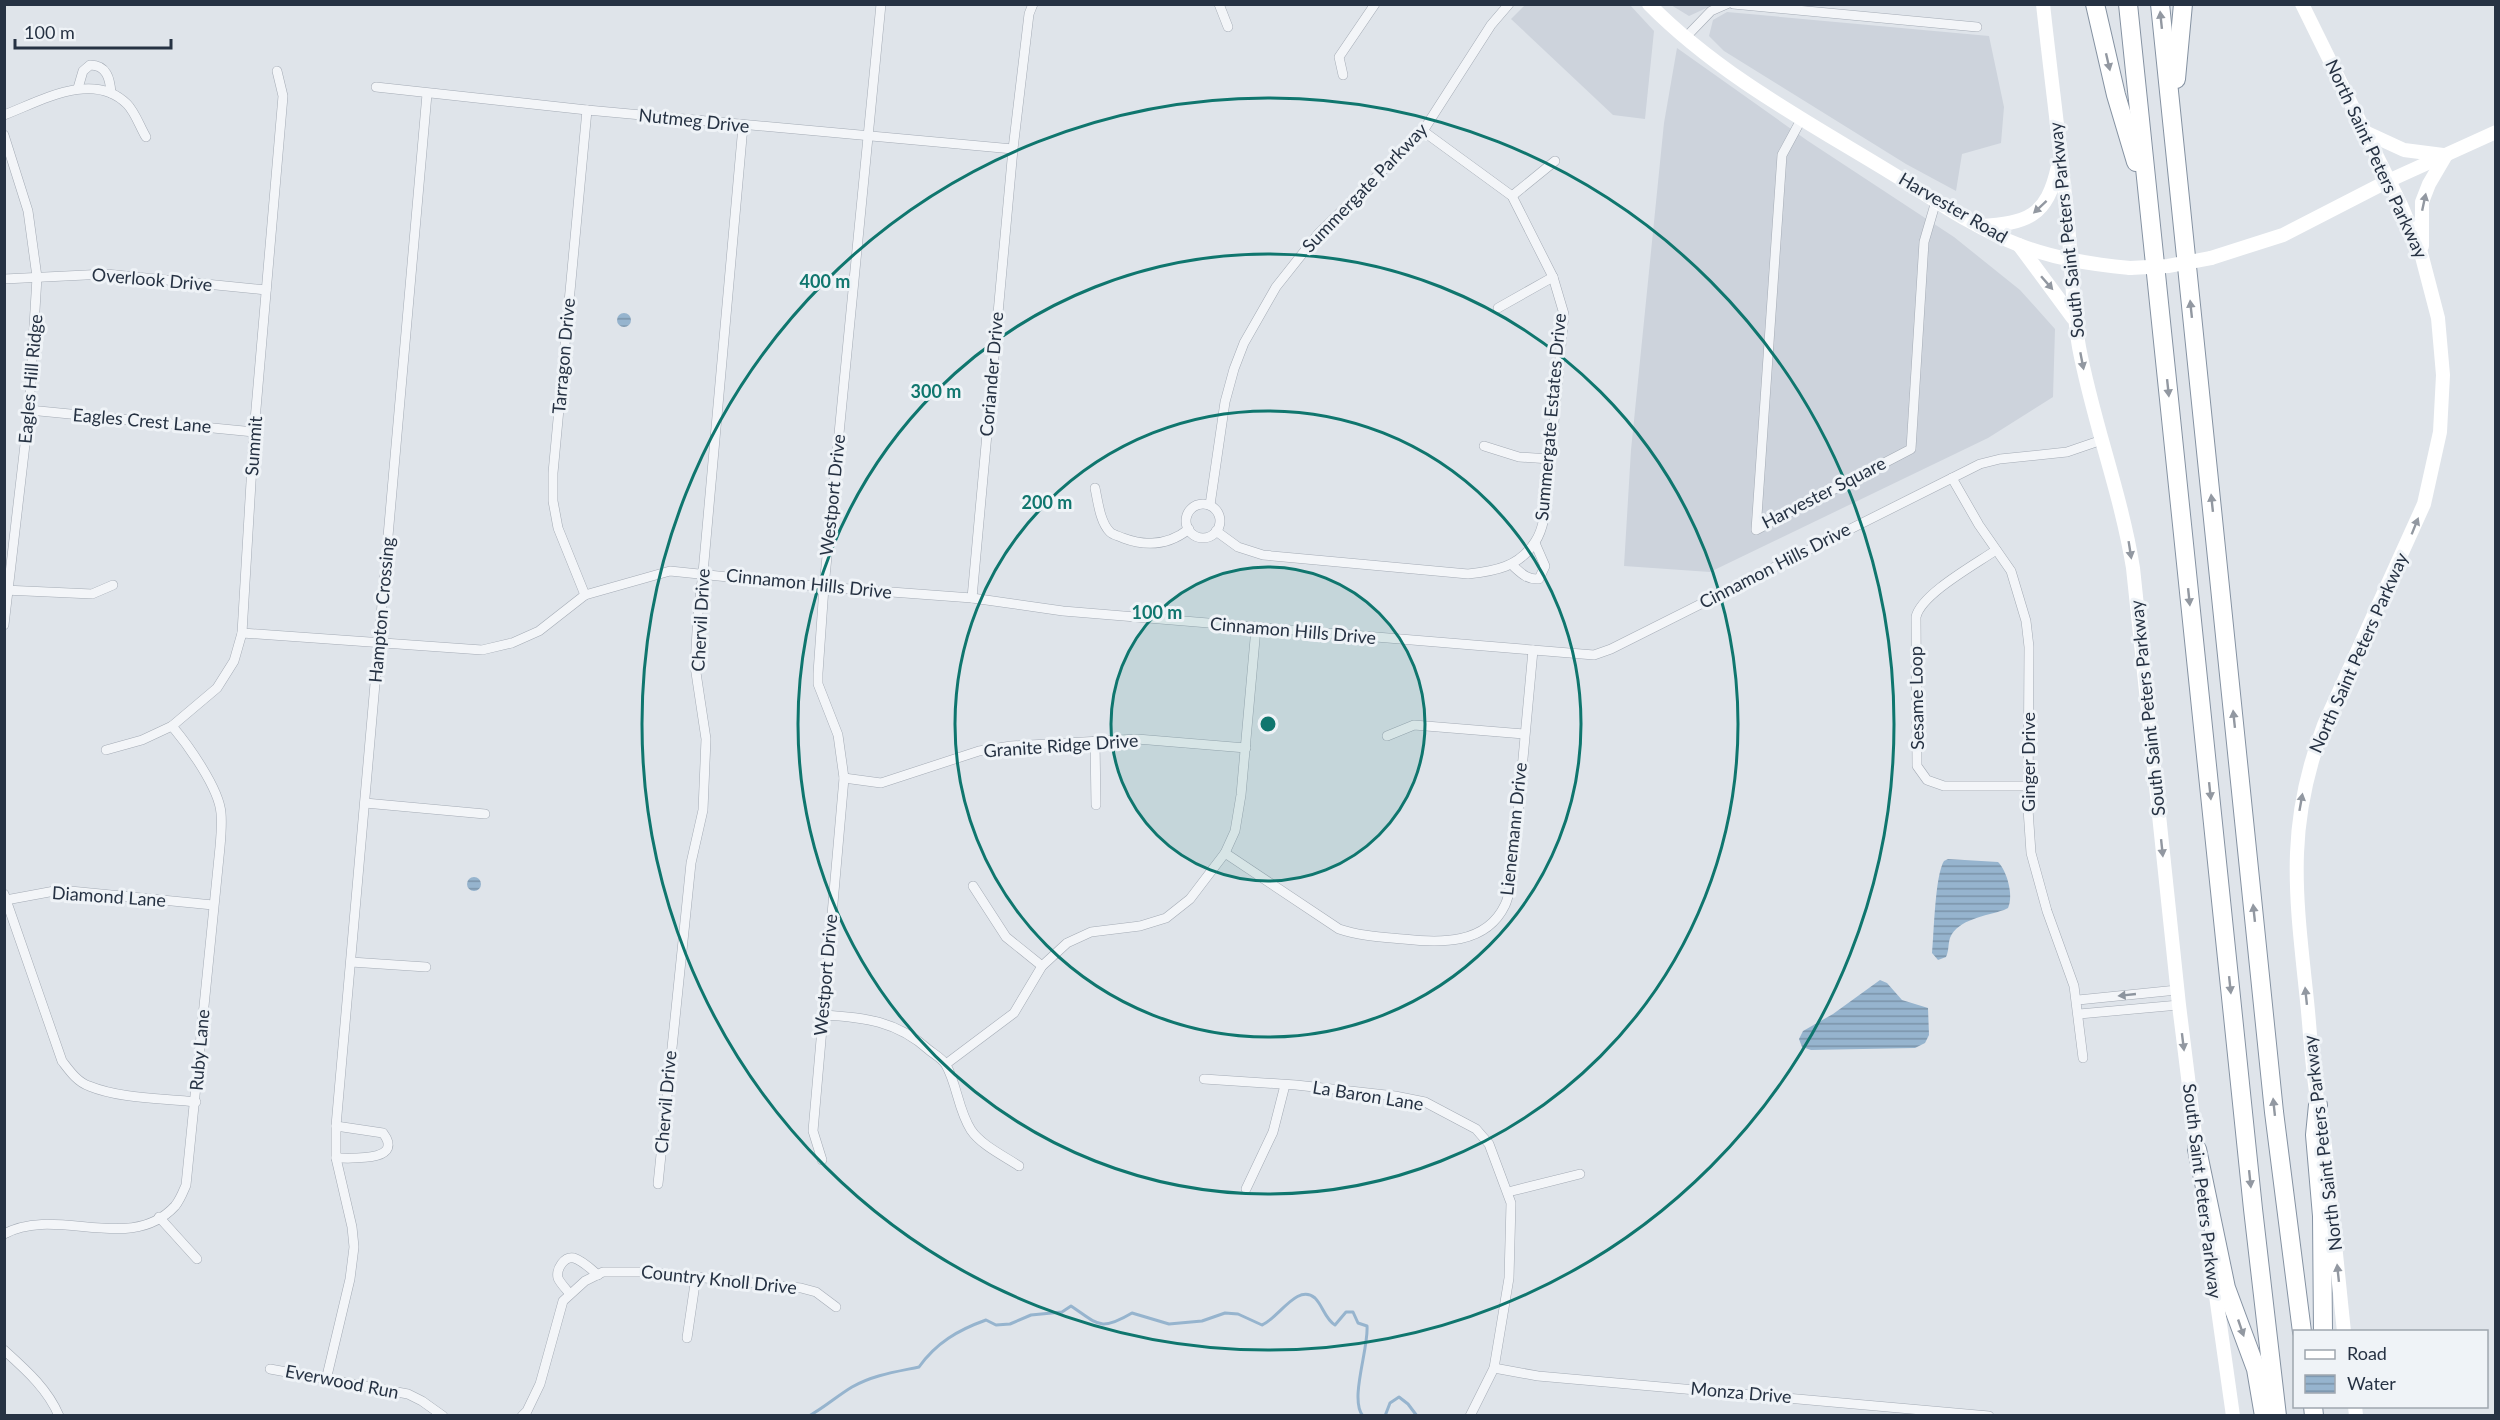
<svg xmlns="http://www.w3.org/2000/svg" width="2500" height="1420" font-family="Lato,sans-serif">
	<defs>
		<pattern id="water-rules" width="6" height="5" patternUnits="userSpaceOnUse" patternTransform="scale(1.5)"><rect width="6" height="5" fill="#96b4ce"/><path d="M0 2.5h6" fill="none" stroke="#7a93a9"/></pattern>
	</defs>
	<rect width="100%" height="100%" fill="#dfe4ea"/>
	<g fill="#cdd3dc">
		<polygon points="1525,5 1630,5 1654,31 1645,119 1613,115 1511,19"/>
		<polygon points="1671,5 1713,5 1689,16"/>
		<polygon points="1727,12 1989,36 2004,107 2001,143 1962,154 1956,191 1906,164 1724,51 1709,36 1713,20"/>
		<polygon points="1677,48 1808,141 1954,237 2020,290 2055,329 2053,397 1988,438 1710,572 1624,566 1631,450 1664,123"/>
	</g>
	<g fill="url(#water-rules)">
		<circle cx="624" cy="320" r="7"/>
		<path d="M1948,859L1998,862C2007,871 2014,896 2008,908L2004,910C1986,916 1958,919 1950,938C1948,944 1949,951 1946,957L1938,960L1932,953C1934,933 1935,875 1944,861Z"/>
		<circle cx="474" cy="884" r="7"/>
		<polygon points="1880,980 1887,983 1902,1000 1928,1008 1929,1035 1925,1043 1915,1048 1811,1050 1802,1047 1799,1039 1803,1031 1833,1014"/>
	</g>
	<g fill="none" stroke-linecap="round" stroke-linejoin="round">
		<g stroke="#96b4ce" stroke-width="3">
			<path d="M809,1416C825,1407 837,1396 852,1387C873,1375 895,1372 919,1367C936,1343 958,1330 986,1320L996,1325L1010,1324L1031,1315L1062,1312L1071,1306C1098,1324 1100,1332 1132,1313L1169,1324L1202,1321L1225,1313L1238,1314L1262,1325C1279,1318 1297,1283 1315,1298C1323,1306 1325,1319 1335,1325L1346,1312H1353L1358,1323L1367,1326C1369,1348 1349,1400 1363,1416"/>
			<polyline points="1385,1416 1390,1403 1399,1397 1408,1404 1417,1416"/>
		</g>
		<g stroke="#a4abb5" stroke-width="10">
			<g id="minor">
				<polyline points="1219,4 1228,27"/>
				<polyline points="1733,4 1977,27"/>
				<polyline points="1685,38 1711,11 1727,4"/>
				<polyline points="1343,75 1339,57 1375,4"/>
				<polyline points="376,87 587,110 1013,149"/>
				<path d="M78,88L83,71L90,65C107,65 110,79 111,93"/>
				<path d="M4,115C41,101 93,70 127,104C135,112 140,127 146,137"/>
				<polyline points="1802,118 1782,155 1756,530 1911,449 1924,242 1936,201"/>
				<polyline points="4,135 28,211 37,277 29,410 4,625"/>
				<polyline points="1512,196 1555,161"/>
				<polyline points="4,279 106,274 266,290"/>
				<polyline points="1498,308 1553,277"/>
				<polyline points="29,410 254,432"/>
				<polyline points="1484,446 1519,457 1550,459"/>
				<polyline points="1952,478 1979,525 2011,571 2026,621 2029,647 2028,809 2031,853 2047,911 2074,986 2083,1058"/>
				<path d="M1095,488C1098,502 1100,522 1110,532C1113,535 1119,536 1123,538C1147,547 1169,545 1189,529"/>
				<circle cx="1203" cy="521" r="17"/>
				<polyline points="1210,505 1225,402 1234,369 1244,343 1276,287 1318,234 1423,131 1491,25 1509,4"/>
				<path d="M1216,531L1238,547L1263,555L1468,574C1495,571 1519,567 1535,542C1547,524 1546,496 1549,475C1554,421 1559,368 1564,314L1553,277L1512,196L1423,131"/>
				<path d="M1996,550C1976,564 1921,594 1916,617L1917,766L1927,780L1944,786H2028"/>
				<path d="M1512,565C1521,573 1527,580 1539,579L1545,566L1535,543"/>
				<polyline points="4,590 92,594 113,585"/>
				<polyline points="585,595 558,528 553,501 553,473 587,110"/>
				<polyline points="972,598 1013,149 1029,14 1033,4"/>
				<polyline points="242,633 482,650 512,643 539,631 585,595 670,571 824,587 972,598 1063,611 1594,655 1611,649 1980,464 2000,459 2067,452 2102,440"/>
				<polyline points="1387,736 1414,725 1524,734"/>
				<polyline points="1095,741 1096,805"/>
				<polyline points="106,750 142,740 172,726 217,688 234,661 242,633 254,432 283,96 277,71"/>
				<polyline points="844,778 881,783 979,751 1011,746 1137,739 1246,748"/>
				<polyline points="365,803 485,814"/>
				<path d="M1225,853L1339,929C1360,936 1381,937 1403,939C1440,943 1486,945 1505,905C1509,897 1510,886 1512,878L1533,650"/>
				<polyline points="973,886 1006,937 1042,966"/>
				<path d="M4,894L62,1061C69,1070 77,1082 89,1086C121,1099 162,1098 196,1102"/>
				<polyline points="6,900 60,890 213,905"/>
				<polyline points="351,962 426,967"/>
				<polyline points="2078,1000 2177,990"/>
				<polyline points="2079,1014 2179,1005"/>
				<path d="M822,1015C864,1017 897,1021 929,1050C934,1054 943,1059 946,1065C957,1084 958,1110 971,1130C981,1145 1004,1156 1019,1166"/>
				<polyline points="946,1064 1014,1013 1042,966 1067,943 1091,932 1140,926 1166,918 1190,899 1225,853 1235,831 1241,795 1256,628"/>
				<polyline points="1204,1079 1296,1085 1395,1096 1425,1102 1476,1129 1489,1144 1511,1203 1509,1278 1494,1368 1470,1416"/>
				<path d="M336,1126L383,1133C405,1162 351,1158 336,1158"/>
				<polyline points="822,1160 813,1131 844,778 838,735 818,684 818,673 824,587 881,4"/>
				<polyline points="658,1184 691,863 703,810 706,739 695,666 698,614 703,573 743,126"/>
				<polyline points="1246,1189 1273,1132 1285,1085"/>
				<polyline points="1508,1192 1580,1174"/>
				<polyline points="159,1217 197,1259"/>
				<path d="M4,1234C57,1205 130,1255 175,1206C180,1200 183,1192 186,1185L220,847C221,836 222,824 221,813C219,788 188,745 172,726"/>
				<path d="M570,1294C566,1289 560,1283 558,1278C556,1269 564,1256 574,1258C583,1261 591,1269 598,1275"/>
				<polyline points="687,1338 696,1277"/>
				<path d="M4,1350C25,1369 48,1389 59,1416"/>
				<polyline points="1494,1368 1538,1376 1989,1416"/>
				<polyline points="270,1369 408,1394 422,1401 443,1416"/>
				<polyline points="326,1380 350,1279 354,1247 352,1227 336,1158 336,1126 427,94"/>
				<polyline points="522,1416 527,1411 540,1384 563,1301 585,1281 603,1272 648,1272 801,1288 816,1292 836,1307"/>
			</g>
		</g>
		<g stroke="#8592a2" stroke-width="20">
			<g id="motorway">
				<polyline points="2095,4 2116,95 2136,162"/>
				<polyline points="2128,4 2253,1209 2277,1416"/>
				<polyline points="2160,4 2274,1112 2302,1332"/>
				<polyline points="2176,79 2183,4"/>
				<polyline points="2318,1105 2315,1135 2322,1216 2323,1332"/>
				<polyline points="2197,1149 2226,1288 2256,1369 2264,1416"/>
				<polyline points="2313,1406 2314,1416"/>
			</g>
		</g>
		<use href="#minor" stroke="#f3f5f8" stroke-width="9"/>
		<g stroke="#fff" stroke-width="14">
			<path d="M1649,4C1718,74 1806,121 1888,171C1931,197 1972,227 2019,245C2055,259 2091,264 2130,268"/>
			<path d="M2043,4C2051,78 2061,152 2068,225C2072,266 2072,307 2079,347C2093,422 2121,493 2133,568L2179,1005L2198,1158"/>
			<path d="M2302,4L2401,205L2421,253L2438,318L2443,375L2440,432L2424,504L2324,725C2285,827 2296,896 2307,1001C2311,1039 2312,1078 2320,1115"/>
			<polyline points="2365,132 2404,150 2443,155"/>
			<path d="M1979,226C2028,223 2047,217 2058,166"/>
			<polyline points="2019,245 2073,318"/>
			<polyline points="2422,246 2422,202 2429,184 2446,155"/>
			<polyline points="2211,258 2283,235 2388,181 2496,132"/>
			<polyline points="2325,1146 2344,1332"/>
			<polyline points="2208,1239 2233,1416"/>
			<polyline points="2355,1406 2356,1416"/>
		</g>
		<use href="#motorway" stroke="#fff" stroke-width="18"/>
		<polyline stroke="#fff" stroke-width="14" points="2130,268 2168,266 2211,258"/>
	</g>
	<defs><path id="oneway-solid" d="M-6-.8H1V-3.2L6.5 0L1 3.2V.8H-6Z" transform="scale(1.5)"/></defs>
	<g fill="#9298a1">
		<use href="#oneway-solid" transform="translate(2161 20) rotate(-96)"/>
		<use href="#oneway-solid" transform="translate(2108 62) rotate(77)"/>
		<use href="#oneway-solid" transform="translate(2424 202) rotate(-78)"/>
		<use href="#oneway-solid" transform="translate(2040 207) rotate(137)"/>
		<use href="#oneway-solid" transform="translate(2047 283) rotate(49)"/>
		<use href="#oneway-solid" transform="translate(2191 309) rotate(-96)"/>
		<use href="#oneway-solid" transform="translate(2082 361) rotate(79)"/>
		<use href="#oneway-solid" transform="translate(2168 388) rotate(84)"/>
		<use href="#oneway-solid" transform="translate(2212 503) rotate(-96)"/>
		<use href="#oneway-solid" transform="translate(2415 526) rotate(-68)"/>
		<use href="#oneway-solid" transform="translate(2130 550) rotate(81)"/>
		<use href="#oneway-solid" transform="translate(2189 597) rotate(84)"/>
		<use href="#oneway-solid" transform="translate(2234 719) rotate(-96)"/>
		<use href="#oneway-solid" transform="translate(2210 791) rotate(84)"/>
		<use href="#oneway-solid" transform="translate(2301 802) rotate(-80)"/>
		<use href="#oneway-solid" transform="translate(2162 848) rotate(84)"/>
		<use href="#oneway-solid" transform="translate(2254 913) rotate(-96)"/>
		<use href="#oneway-solid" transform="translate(2230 985) rotate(84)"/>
		<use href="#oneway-solid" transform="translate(2306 996) rotate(-96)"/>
		<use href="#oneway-solid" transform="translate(2183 1042) rotate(83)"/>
		<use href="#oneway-solid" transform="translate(2274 1107) rotate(-96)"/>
		<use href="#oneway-solid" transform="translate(2250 1179) rotate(84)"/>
		<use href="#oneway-solid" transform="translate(2338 1273) rotate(-96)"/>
		<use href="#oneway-solid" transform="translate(2241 1328) rotate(71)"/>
	</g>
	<use fill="#8c949e" href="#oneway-solid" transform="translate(2127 995) rotate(174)"/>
	<circle cx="1268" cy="724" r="157" fill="#0f766e" fill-opacity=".12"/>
	<g fill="none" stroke="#0f766e" stroke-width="3">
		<circle cx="1268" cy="724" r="157"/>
		<circle cx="1268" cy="724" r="313"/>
		<circle cx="1268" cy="724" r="470"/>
		<circle cx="1268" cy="724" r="626"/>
	</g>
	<g text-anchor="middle" stroke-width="6" stroke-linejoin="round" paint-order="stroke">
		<g font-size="18" fill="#263243" stroke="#eff3f7">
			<text transform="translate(694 121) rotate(6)" y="6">Nutmeg Drive</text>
			<text transform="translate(2376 159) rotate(65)" y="6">North Saint Peters Parkway</text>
			<text transform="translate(1365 188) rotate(-46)" y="6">Summergate Parkway</text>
			<text transform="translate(1953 208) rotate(30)" y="6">Harvester Road</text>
			<text transform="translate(2067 230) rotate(-96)" y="6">South Saint Peters Parkway</text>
			<text transform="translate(152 280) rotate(5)" y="6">Overlook Drive</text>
			<text transform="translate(564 356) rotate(-85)" y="6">Tarragon Drive</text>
			<text transform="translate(992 374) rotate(-85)" y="6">Coriander Drive</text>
			<text transform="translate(31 379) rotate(-85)" y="6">Eagles Hill Ridge</text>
			<text transform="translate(1551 417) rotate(-85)" y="6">Summergate Estates Drive</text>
			<text transform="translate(142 421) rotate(5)" y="6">Eagles Crest Lane</text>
			<text transform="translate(254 446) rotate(-86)" y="6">Summit</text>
			<text transform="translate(1824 493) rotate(-27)" y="6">Harvester Square</text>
			<text transform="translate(833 495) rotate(-84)" y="6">Westport Drive</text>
			<text transform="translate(1775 566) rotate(-27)" y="6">Cinnamon Hills Drive</text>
			<text transform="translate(809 584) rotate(6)" y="6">Cinnamon Hills Drive</text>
			<text transform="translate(382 610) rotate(-85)" y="6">Hampton Crossing</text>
			<text transform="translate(701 620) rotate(-87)" y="6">Chervil Drive</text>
			<text transform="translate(1293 631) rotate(5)" y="6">Cinnamon Hills Drive</text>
			<text transform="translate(2359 653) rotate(-66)" y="6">North Saint Peters Parkway</text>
			<text transform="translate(1917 698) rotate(-91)" y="6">Sesame Loop</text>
			<text transform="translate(2148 708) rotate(-96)" y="6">South Saint Peters Parkway</text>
			<text transform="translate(1061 746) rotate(-4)" y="6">Granite Ridge Drive</text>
			<text transform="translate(2029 762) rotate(-90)" y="6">Ginger Drive</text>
			<text transform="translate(1514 829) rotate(-84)" y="6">Lienemann Drive</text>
			<text transform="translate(109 897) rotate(4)" y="6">Diamond Lane</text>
			<text transform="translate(826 975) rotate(-85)" y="6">Westport Drive</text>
			<text transform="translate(200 1050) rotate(-85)" y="6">Ruby Lane</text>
			<text transform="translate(1368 1096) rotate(9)" y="6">La Baron Lane</text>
			<text transform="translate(666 1102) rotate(-85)" y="6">Chervil Drive</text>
			<text transform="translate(2323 1143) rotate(-97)" y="6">North Saint Peters Parkway</text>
			<text transform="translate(2202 1191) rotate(83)" y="6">South Saint Peters Parkway</text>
			<text transform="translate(719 1280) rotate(6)" y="6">Country Knoll Drive</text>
			<text transform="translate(342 1382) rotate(11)" y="6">Everwood Run</text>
			<text transform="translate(1741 1393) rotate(5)" y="6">Monza Drive</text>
		</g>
	</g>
	<circle cx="1268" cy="724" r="9" fill="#0f766e" stroke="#eff3f7" stroke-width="3"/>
	<g font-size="18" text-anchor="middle" font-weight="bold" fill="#0f766e" stroke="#eff3f7" stroke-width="6" stroke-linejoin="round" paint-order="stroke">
		<text x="825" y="288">400 m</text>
		<text x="936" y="398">300 m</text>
		<text x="1047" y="509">200 m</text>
		<text x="1157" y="619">100 m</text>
	</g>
	<rect width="2500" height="1420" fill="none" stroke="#263243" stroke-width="12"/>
	<rect x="2293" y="1330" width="195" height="78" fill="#eff3f7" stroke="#9fa6af" stroke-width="1.5"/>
	<rect x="2305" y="1350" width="30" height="9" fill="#ffffff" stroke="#9fa6af" stroke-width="1.5"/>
	<text x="2347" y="1360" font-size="18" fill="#263243">Road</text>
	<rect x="2305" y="1375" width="30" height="18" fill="url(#water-rules)" stroke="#9fa6af" stroke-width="1.5"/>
	<text x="2347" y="1390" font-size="18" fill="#263243">Water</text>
	<path d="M15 39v9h156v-9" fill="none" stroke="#263243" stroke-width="3"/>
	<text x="24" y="39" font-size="18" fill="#263243" stroke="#eff3f7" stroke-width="4.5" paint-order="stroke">100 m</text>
</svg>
